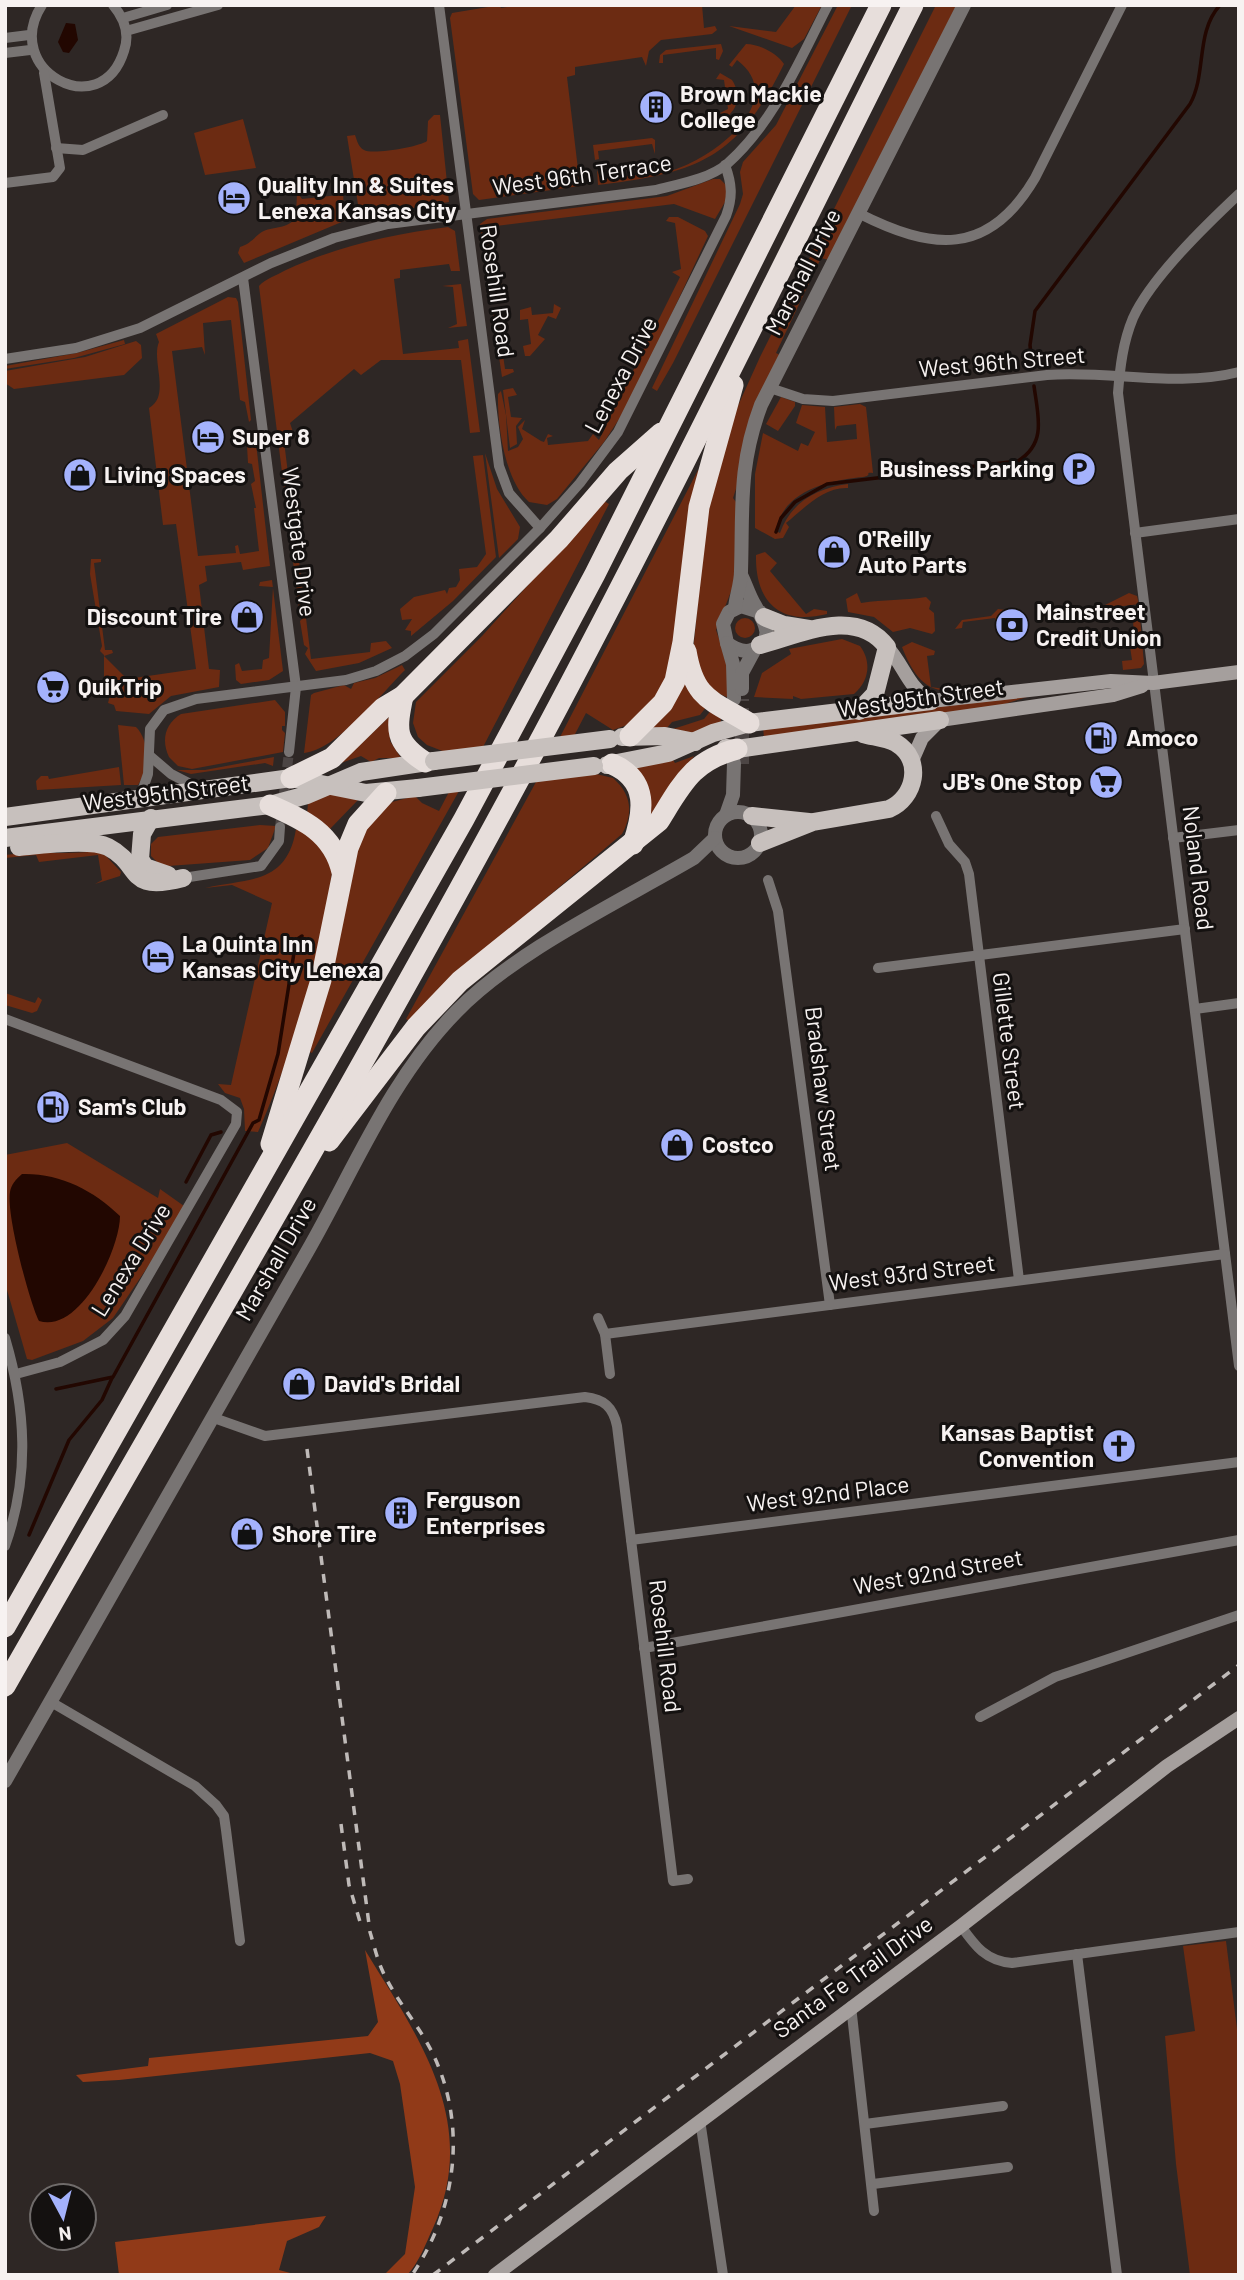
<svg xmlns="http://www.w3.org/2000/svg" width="1244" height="2280" font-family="Barlow,sans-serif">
	<rect width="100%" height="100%" fill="#2e2725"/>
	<g fill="#6c2b12">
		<polygon points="500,5 501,8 519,5 702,5 704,28 715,26 717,30 712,34 661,40 649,51 646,66 642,57 575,67 575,75 567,77 580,186 479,200 473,194 450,18 452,13"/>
		<polygon points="796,5 822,5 804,39 792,48 729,26 776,32"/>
		<polygon points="838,5 852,5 673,363 657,391 652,388 740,204 743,194 740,172 743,162 776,125"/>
		<path d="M936,5H957L829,260L821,258L776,353L780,355L733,498L736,502L737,576L716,630L728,665L730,698C710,693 695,671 693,652L706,520L732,419L760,357Z"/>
		<polygon points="721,44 723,51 719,60 716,59 716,48 663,55 663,63 659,63 660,55 666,50"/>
		<path d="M746,44C759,44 777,53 784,64C738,157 701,173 598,185L597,170L601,179L655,173L657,163L660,173C702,168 794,103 737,60L732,67L729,65Z"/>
		<path d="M720,73L732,80C741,94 739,107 726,118L720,113L728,109L724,80L716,79Z"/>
		<path d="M434,115H440L449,202L360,217L347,136L355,135C357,140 358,147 364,150C372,155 419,147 427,141L428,121Z"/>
		<polygon points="243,119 256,168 205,175 194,133"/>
		<polygon points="652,138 655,140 655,154 652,144 598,151 599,159 595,160 593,145"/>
		<polygon points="713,179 720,179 727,186 728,197 715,219 674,204 488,227 488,234 496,234 488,237 494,283 503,284 492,287 480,229 480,224 487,219 667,196"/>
		<path d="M339,187L343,188L344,221L244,263L238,253L240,247C249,244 252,240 259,234C270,225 285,231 296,218L297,192L302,199L339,195Z"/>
		<path d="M678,217L705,231L708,236L631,401L604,442L557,499L547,505L529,502C505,481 497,425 498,394L501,391L506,415L508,451L518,447L523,439L518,427L525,420L522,429L541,441L544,442L548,434L553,436L547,438L548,445L588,441L593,434L599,440L617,403L611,397L614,390L622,393L680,277L672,272L681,269L675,223L666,221L669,217Z"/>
		<path d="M448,227L455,231L460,271H451L449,264L400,270V278L394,279L403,354L459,348L458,341L468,339L480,432L470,433L461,360H381L361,375L354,369L290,423L293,432L283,433L295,530L302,531L296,536L311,659L370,652L371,643L386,641L392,648L359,663L316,671L305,654L308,648L304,645L300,621L304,617L299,610L259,286C265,279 277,275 286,270C338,246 392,234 448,227Z"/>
		<polygon points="461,284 467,326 448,328 457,324 453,287 442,286"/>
		<path d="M228,297L236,298L238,302L251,420L249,422L245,402L240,400L231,320L203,323L205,355L202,347L172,351L198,556L236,553L235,546L238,545L240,554L259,551L254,508H256L251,484L255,481L252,464L248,463L247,446L250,437L255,438L256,443L270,566L243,570L241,562L205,566L207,581L199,585L209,669L220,670L219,687L171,696L149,714L116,711L114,705L108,703L112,687L104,684V655L100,651L102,646L90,574L91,559H101V562L94,563L105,650H112L113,653L104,656L127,679L196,669L176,524L163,525L149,408C171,396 151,360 159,342L156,334Z"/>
		<polygon points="554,304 561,308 556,319 548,316 538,335 545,339 530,356 525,356 523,346 531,344 528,319 520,320 520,310 531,307 532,315 553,313"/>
		<polygon points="502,310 507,315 498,319 505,369 513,369 514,372 502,377 493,316 494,311"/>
		<polygon points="124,340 125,344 74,358 5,369 5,366 77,353"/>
		<polygon points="136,341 141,345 142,358 124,375 14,389 5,383 5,371 85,357"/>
		<polygon points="513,388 517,395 508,397 511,417 522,418 516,426 517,444 510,448 503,390"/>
		<polygon points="781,397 795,402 795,406 778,431 766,424"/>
		<path d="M860,404L866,407L873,473C863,472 874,475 863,477C829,480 782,491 776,531L780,533C791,502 817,488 848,484V488C823,487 805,508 786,523L789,527L783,538L775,539L755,528V474L763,433L798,451L801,443L808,446L815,432L796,423L802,405L825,407L827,442L857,439L856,424L837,426L835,430L834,407Z"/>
		<polygon points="485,453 497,489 520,527 518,539 499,558"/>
		<polygon points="483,455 496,557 453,601 411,636 411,631 405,630 412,619 402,620 400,609 414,597 445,590 447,594 449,588 456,587 460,580 459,569 477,567 486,554 473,456"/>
		<polygon points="698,470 701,472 667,686 627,725 613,730 586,713 574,736 560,737"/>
		<polygon points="604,501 609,504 483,747 445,752 427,745 418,737 413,723 416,702 482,636"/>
		<path d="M765,552L777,563L770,571L806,614L814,609L827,611V614C780,626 755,602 756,555Z"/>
		<polygon points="272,580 283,671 269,680 241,684 236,680 235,665 239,663 242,671 262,669 263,660 269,658 273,587 259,586 260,582"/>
		<path d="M857,593L861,603C885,599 902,601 926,597L931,602L929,609L934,613L935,631L932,634L910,628L893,632L874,617L848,612L846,599Z"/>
		<polygon points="1129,593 1137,596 1139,604 1049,616 1048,613 1105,605"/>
		<polygon points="998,609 1013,611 1016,623 997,626 995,618 963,622 962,628 955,629 962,620 991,616"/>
		<polygon points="1140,618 1144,664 1141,668 1123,670 1122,661 1132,660 1129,640 1134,639 1133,619"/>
		<circle cx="745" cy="628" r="10"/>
		<path d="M842,639L860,646C872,662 869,681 854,694L801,699L793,696V699L754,697L762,673L791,654L789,649Z"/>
		<path d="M912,642L935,651L934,655L927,656L931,687L952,690C924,694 911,670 902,647Z"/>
		<path d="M402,665L405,670C381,694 337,750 304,753L311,695L314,693L344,685L351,689L354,683L375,678Z"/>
		<polygon points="681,672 707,706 700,715 672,722 666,729 652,728"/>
		<polygon points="1030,696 992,708 764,739 763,726"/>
		<path d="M275,700L285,712V726H282V730L285,733L283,752L192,769L178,766L169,757C161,740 165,724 181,714Z"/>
		<polygon points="712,709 720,713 721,722 693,733 673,729 704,719"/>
		<polygon points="389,717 390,741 401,758 379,758 371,762 361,756 341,763"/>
		<path d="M118,725L136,727C150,741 149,769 138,785H124Z"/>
		<polygon points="694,756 656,815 651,814 649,790 636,767 673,760 675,763"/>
		<polygon points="274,757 273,766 265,763 191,774 177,770 205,770"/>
		<polygon points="119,767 121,785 37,790 36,781 41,776 48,776 49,779"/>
		<path d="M592,773L613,778C631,794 634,812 622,834L466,966L411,1022L406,1019L536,782Z"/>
		<polygon points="459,791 312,1053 307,1051 355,845 379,811 392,802 415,796 422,803 439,811 449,792"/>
		<polygon points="330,793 358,800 329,830 307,815 308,803"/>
		<polygon points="260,825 276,826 268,848 250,860 168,866 159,864 151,856 151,844 158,837"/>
		<path d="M296,829L315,839L333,866C320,958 296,1046 258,1132L245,1131L244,1109L240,1098L225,1093L218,1084L231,1085L272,903L232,885L205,888C248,878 287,885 296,829Z"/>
		<path d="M96,851L106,856L121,872L120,876L95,884L102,880L98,855L39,862L36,855L5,858V855C36,851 66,855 96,851Z"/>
		<polygon points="5,993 35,1003 38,997 42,1000 37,1011 32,1013 5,1005"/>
		<polygon points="67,1143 158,1198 160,1189 184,1206 168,1237 113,1318 83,1341 32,1360 27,1359 5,1283 5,1155"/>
		<polygon points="1226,1941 1239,2045 1239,2275 1190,2275 1176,2164 1165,2036 1195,2031 1183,1946"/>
	</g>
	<g fill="#913a18">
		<path d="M365,1950C418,2037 481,2122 433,2228C426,2243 419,2263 407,2275H384L405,2254L415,2187L400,2084L393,2061L370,2053L119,2080L83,2082L76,2075L148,2066L149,2058L368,2036L378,2022Z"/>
		<polygon points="326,2216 319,2227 287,2241 279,2270 298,2275 119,2275 115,2242"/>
	</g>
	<g fill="#220701">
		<polygon points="66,23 75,24 78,40 69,53 63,52 58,42"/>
		<path d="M22,1174C60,1173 93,1190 120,1216C120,1249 80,1334 39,1321C29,1301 6,1213 10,1192C11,1185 16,1179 22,1174Z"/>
	</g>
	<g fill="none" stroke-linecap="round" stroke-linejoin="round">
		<g stroke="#220701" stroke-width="3.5">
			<path d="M1032,367L1030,345L1035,311L1190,104C1207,73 1195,33 1220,5"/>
			<path d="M776,532L781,518L795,502L827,484L1018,461C1047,443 1038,416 1034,386"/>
			<polyline points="186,1182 211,1135 221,1132"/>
			<polyline points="56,1389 113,1377 253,1123 259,1120 278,1054 296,940 302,936"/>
			<polyline points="29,1535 69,1440 102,1400 112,1378"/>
		</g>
		<polyline stroke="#4c4544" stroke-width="10" stroke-dasharray="10 5" stroke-linecap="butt" points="280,827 289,752"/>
		<polyline stroke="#4c4544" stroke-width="14" stroke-dasharray="14 7" stroke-linecap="butt" points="742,764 742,699"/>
		<g stroke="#787473" stroke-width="10">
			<path d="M42,5C0,70 101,125 124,51C130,34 124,18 113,5"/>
			<polyline points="439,5 499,466 509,493 540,528"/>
			<polyline points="123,18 167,5"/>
			<polyline points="126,31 218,5"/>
			<polyline points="5,38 29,35"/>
			<polyline points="5,53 30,50"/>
			<polyline points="56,148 83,150 163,115"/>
			<polyline points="5,183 53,177 60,168 44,73"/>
			<path d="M1239,194C1206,225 1151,278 1133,318C1123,342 1120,367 1118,393L1239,1366"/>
			<path d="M858,213C931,250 988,258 1035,178L1122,5"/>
			<polyline points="243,278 296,687 289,752"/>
			<path d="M5,359L76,348L140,328L271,263L334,238L388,224L656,190C679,184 709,179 727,164C774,123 800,59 828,5"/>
			<path d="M770,388L803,399L833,401L1047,375C1111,370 1176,388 1239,372"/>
			<polyline points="1135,533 1239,519"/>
			<polyline points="150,756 171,774 200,789"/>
			<path d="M139,800L148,774L150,729L164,710L196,699L346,680L376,671L405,656L434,634L540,528L580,483L618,432L726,216C733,197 732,184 725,165"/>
			<polyline points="936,816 949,844 965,862 969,874 1019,1280"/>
			<polyline points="1173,838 1239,830"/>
			<polyline points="183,878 261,866 279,841 280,827"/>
			<polyline points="768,880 778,911 830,1305"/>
			<polyline points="878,968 1185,929"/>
			<polyline points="1195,1009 1239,1003"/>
			<polyline points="5,1019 221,1100 237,1112 236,1124 125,1316 103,1340 60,1362 16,1374"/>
			<polyline points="598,1318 605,1334 610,1374"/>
			<polyline points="605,1334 1225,1254"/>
			<path d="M5,1338C26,1409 30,1476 5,1546"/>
			<path d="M214,1418L265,1436L585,1397C604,1399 613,1407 617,1426L673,1881L688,1879"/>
			<polyline points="631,1540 1239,1462"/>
			<polyline points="644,1648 1239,1540"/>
			<polyline points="51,1702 195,1786 216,1805 224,1816 226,1830 240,1941"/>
			<polyline points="980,1717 1055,1677 1239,1615"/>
			<path d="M961,1926C975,1946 986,1961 1012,1963L1239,1932"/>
			<polyline points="1077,1954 1117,2275"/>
			<polyline points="851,2006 874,2211"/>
			<polyline points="700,2120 723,2275"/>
			<polyline points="865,2124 1003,2106"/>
			<polyline points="873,2184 1008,2167"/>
		</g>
		<g stroke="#787473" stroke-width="14">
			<path d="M741,575C745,583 748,592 752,600C760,616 780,639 752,650C743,653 735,649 727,643L723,624L729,612L741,606L760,612"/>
			<path d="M735,608C736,596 741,584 741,571C743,509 738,466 761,405L964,5"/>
			<polyline points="727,643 733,664 734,699"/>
			<polyline points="742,689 742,673 755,649"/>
			<circle cx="738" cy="835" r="23"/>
			<polyline points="726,815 733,795 734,763"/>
			<path d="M5,1781C106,1605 205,1428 307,1252C353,1172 390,1079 456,1012C515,951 619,902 694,858L715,838"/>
		</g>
		<g stroke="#a59f9d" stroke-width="14">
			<path d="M887,647C904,665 908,688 931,701L1111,681L1153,683L1239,672"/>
			<polyline points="912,761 922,738 940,720 1113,695 1142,686"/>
			<polyline points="495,2275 961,1926 1167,1766 1239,1718"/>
		</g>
		<g stroke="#c7c0bd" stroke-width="18">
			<polyline points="764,617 784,625 809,629"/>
			<path d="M760,645C801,634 856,606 887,647L875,694L859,711"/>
			<polyline points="622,737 665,736 695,742"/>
			<polyline points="726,748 737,749 940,720"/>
			<polyline points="607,765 668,753 713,733 749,723 931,701"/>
			<polyline points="752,816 809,822"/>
			<polyline points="5,817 291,778 366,793 418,788"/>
			<polyline points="151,818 142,834 140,859 145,867 168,875"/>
			<polyline points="5,838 270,805 307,795 361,772 434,761"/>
			<path d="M760,843L813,822L889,809C915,798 924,760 896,743C886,738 874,737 863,734"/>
			<path d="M19,847C40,845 90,838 108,847C143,865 125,893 183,878"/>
		</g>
		<g stroke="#e7dedb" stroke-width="21">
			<path d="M686,651C694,699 711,700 749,723"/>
			<path d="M403,696C396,730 394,742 425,762"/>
			<polyline points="630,736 663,703 675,681 683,642 699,507 733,385"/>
			<path d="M612,764C649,780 644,812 633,844"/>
			<polyline points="291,778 332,758 383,708 403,696 559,539 618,471 661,433"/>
			<path d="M270,805C304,820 333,833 342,872"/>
			<path d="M329,1141L416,1027L460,981L659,821C682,784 692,761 737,749"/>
			<polyline points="271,1144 321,980 348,848 358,824 386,793"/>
			<polyline points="5,1627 464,819 595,574 881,5"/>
			<path d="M5,1686C186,1369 372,1055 544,733C672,493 791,248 913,5"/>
		</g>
		<g stroke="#bfbab8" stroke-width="3.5" stroke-dasharray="9 9" stroke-linecap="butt">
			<path d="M307,1449L370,1932C374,1945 377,1959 383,1972C396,2000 417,2023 431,2050C468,2123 457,2209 412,2275"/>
			<polyline points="341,1824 349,1885 361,1925"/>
			<polyline points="433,2275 1239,1665"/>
		</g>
		<g stroke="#c7c0bd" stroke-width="18">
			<polyline points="434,761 610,739"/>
			<polyline points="418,788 594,766"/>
		</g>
	</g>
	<defs>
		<g id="building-disc" transform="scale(1.75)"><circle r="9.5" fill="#a4b2fc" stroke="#141110"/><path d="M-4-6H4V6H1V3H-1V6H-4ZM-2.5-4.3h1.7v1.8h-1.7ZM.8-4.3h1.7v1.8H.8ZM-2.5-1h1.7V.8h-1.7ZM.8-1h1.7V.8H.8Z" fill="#111"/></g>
		<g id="hotel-disc" transform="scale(1.75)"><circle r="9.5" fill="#a4b2fc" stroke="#141110"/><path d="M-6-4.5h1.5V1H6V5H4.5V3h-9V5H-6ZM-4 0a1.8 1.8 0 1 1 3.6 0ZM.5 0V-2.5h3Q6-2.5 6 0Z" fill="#111"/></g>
		<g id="parking-disc" transform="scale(1.75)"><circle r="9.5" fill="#a4b2fc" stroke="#141110"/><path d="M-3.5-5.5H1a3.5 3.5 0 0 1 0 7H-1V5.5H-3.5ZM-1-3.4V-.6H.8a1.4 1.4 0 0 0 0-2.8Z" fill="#111"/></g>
		<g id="shop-disc" transform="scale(1.75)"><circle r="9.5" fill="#a4b2fc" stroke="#141110"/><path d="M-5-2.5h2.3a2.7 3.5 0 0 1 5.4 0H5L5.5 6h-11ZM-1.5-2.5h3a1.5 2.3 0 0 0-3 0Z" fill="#111"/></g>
		<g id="bank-disc" transform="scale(1.75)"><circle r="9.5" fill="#a4b2fc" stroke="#141110"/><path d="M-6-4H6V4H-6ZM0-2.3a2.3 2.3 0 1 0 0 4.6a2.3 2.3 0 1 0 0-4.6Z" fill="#111"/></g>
		<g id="supermarket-disc" transform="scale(1.75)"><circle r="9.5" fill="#a4b2fc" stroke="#141110"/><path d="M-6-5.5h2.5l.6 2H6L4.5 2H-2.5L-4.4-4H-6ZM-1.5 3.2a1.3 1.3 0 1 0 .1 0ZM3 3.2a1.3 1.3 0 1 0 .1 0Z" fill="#111"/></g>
		<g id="fuel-disc" transform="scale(1.75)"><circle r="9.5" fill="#a4b2fc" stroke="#141110"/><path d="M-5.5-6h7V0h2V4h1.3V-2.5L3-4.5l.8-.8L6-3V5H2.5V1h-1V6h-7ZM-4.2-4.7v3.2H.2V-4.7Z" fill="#111"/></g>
		<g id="church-disc" transform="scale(1.75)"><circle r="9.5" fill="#a4b2fc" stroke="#141110"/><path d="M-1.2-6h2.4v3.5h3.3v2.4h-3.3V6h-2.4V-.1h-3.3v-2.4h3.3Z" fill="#111"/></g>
	</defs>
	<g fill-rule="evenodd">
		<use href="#building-disc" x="656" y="107"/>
		<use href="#hotel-disc" x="234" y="198"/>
		<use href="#hotel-disc" x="208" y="437"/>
		<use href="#parking-disc" x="1079" y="469"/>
		<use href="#shop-disc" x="80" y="475"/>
		<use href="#shop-disc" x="834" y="552"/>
		<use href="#shop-disc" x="247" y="617"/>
		<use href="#bank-disc" x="1012" y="625"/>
		<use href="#supermarket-disc" x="53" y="687"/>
		<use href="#fuel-disc" x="1101" y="738"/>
		<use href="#supermarket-disc" x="1106" y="782"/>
		<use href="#hotel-disc" x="158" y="957"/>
		<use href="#fuel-disc" x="53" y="1107"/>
		<use href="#shop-disc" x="677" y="1145"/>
		<use href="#shop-disc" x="299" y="1384"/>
		<use href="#church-disc" x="1119" y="1446"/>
		<use href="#building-disc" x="401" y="1513"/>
		<use href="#shop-disc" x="247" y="1534"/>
	</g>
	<g text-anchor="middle" stroke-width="6" stroke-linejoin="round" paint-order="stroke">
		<g font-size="23" font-weight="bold" fill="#f7f2f1" stroke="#141110" text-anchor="start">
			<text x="680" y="102">Brown Mackie<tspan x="680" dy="26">College</tspan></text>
			<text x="258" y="193">Quality Inn &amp; Suites<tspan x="258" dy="26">Lenexa Kansas City</tspan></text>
			<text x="232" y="445">Super 8</text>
			<text x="1054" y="477" text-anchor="end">Business Parking</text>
			<text x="104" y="483">Living Spaces</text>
			<text x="858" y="547">O'Reilly<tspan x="858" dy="26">Auto Parts</tspan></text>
			<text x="1036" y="620">Mainstreet<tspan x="1036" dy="26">Credit Union</tspan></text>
			<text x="222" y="625" text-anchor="end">Discount Tire</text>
			<text x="78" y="695">QuikTrip</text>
			<text x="1126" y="746">Amoco</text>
			<text x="1082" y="790" text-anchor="end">JB's One Stop</text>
			<text x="182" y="952">La Quinta Inn<tspan x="182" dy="26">Kansas City Lenexa</tspan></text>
			<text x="78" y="1115">Sam's Club</text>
			<text x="702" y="1153">Costco</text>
			<text x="324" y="1392">David's Bridal</text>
			<text x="1094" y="1441" text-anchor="end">Kansas Baptist<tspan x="1094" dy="26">Convention</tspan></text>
			<text x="426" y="1508">Ferguson<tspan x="426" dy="26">Enterprises</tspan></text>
			<text x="272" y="1542">Shore Tire</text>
		</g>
		<g font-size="23" fill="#f7f2f1" stroke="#141110">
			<text transform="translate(582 175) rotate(-8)" y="8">West 96th Terrace</text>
			<text transform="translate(803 272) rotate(-63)" y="8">Marshall Drive</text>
			<text transform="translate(497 291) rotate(82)" y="8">Rosehill Road</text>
			<text transform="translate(1002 362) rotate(-5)" y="8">West 96th Street</text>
			<text transform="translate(621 375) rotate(-62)" y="8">Lenexa Drive</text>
			<text transform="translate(299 542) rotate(83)" y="8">Westgate Drive</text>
			<text transform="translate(921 698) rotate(-8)" y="8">West 95th Street</text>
			<text transform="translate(166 793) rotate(-7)" y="8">West 95th Street</text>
			<text transform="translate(1198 868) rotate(83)" y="8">Noland Road</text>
			<text transform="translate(1009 1041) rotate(83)" y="8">Gillette Street</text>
			<text transform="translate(823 1089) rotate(83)" y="8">Bradshaw Street</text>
			<text transform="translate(276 1259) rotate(-60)" y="8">Marshall Drive</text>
			<text transform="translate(131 1260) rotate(-58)" y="8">Lenexa Drive</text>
			<text transform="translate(912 1273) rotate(-7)" y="8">West 93rd Street</text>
			<text transform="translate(828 1494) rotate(-7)" y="8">West 92nd Place</text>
			<text transform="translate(938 1572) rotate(-10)" y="8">West 92nd Street</text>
			<text transform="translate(665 1646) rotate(83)" y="8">Rosehill Road</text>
			<text transform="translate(853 1977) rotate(-36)" y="8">Santa Fe Trail Drive</text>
		</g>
	</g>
	<rect width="1244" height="2280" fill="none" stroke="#f7f2f1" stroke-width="14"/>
	<g transform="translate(63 2217) rotate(173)"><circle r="33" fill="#141110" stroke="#6f6b6a" stroke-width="2"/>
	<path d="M0-5L12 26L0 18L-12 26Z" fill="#a4b2fc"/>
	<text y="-10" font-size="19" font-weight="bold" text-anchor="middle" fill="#f7f2f1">N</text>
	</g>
</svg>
